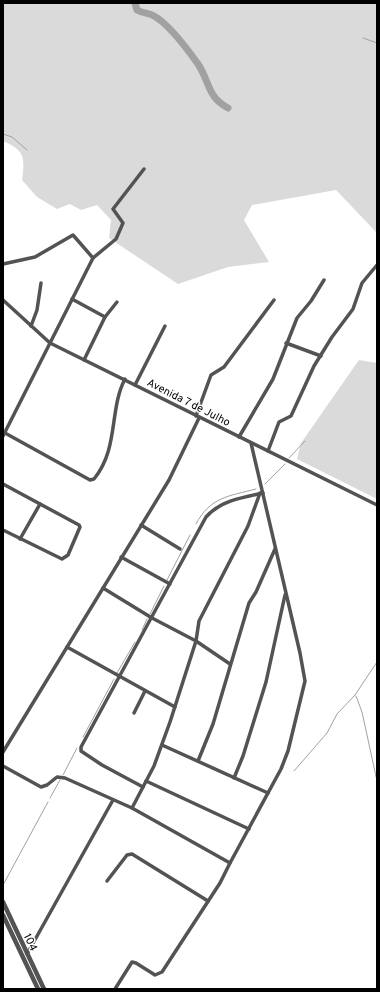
<svg xmlns="http://www.w3.org/2000/svg" width="380" height="992" font-family="Overpass,sans-serif">
	<rect width="100%" height="100%" fill="#fff"/>
	<g fill="#dadada">
		<path d="M3,3H377V233L336,190L252,205L244,220L269,262L228,267L178,284L109,238L111,220L97,205L81,210L70,204L57,209L37,197L22,180C25,158 25,150 3,141Z"/>
		<polygon points="359,360 377,363 377,499 297,459 301,443"/>
	</g>
	<g fill="none" stroke-linecap="round" stroke-linejoin="round">
		<g stroke="#a1a1a1" stroke-width="1">
			<polyline points="363,38 377,43"/>
			<polyline points="3,134 12,137 27,150"/>
			<polyline points="289,458 305,441"/>
			<polyline points="265,484 285,464"/>
			<path d="M196,524C210,497 229,496 256,489"/>
			<polyline points="167,580 190,535"/>
			<polyline points="150,614 164,586"/>
			<polyline points="142,630 147,619"/>
			<polyline points="117,673 135,642"/>
			<polyline points="356,696 362,712 377,781"/>
			<polyline points="83,737 114,679"/>
			<polyline points="294,771 327,733 337,714 355,695 377,662"/>
			<polyline points="63,775 77,748"/>
			<polyline points="50,798 60,780"/>
			<polyline points="3,885 48,802"/>
		</g>
		<path stroke="#a1a1a1" stroke-width="7" d="M135,3L137,10C144,14 150,13 154,16C169,24 188,50 198,64C210,82 207,97 228,108"/>
		<g stroke="#535353" stroke-width="3.5">
			<polyline points="3,264 35,257 73,235 93,258"/>
			<polyline points="72,299 105,317"/>
			<polyline points="3,300 50,343 377,505"/>
			<polyline points="31,326 37,310 41,283"/>
			<polyline points="286,343 321,356"/>
			<polyline points="84,360 105,317 117,302"/>
			<polyline points="135,385 165,326"/>
			<polyline points="196,416 211,375 224,367 274,300"/>
			<path d="M5,433L90,480L94,479C119,449 109,409 125,379"/>
			<polyline points="3,436 93,258 116,239 123,223 113,209 144,169"/>
			<polyline points="239,437 273,379 297,318 311,301 324,280"/>
			<polyline points="268,451 279,422 291,416 314,366 332,337 353,309 362,283 377,265"/>
			<polyline points="3,484 79,525 80,527 68,555 62,559 3,530"/>
			<polyline points="141,525 180,549"/>
			<polyline points="20,539 40,504"/>
			<polyline points="121,557 170,584"/>
			<polyline points="103,588 152,618 196,641 230,664"/>
			<polyline points="67,647 175,707"/>
			<polyline points="134,713 145,691"/>
			<polyline points="162,745 268,793"/>
			<polyline points="3,752 169,480 199,418"/>
			<polyline points="198,761 213,724 249,603 256,592 275,549"/>
			<polyline points="3,766 41,787 47,785 57,777 65,778 132,808 230,863 281,769 288,751 305,681 300,653 251,443"/>
			<polyline points="234,778 243,756 266,682 285,595"/>
			<polyline points="146,781 249,829"/>
			<path d="M143,787L102,765L81,751V747L206,517C220,501 243,497 263,493"/>
			<polyline points="132,808 154,766 170,722 196,641 199,621 248,526 260,493"/>
			<polyline points="107,881 127,855 132,854 208,901"/>
			<polyline points="27,954 113,800"/>
			<polyline points="115,989 132,962 136,963 155,975 162,972 220,883 230,863"/>
		</g>
		<g stroke="#535353" stroke-width="4.5">
			<polyline points="3,902 44,989"/>
			<polyline points="3,915 38,989"/>
		</g>
	</g>
	<g text-anchor="middle" stroke-width="3" stroke-linejoin="round" paint-order="stroke">
		<g font-size="11" fill="#000" stroke="#fff">
			<text transform="translate(189 402) rotate(27)" y="4">Avenida 7 de Julho</text>
			<text transform="translate(31 942) rotate(64)" y="4">104</text>
		</g>
	</g>
	<rect width="380" height="992" fill="none" stroke="#000000" stroke-width="8"/>
</svg>
